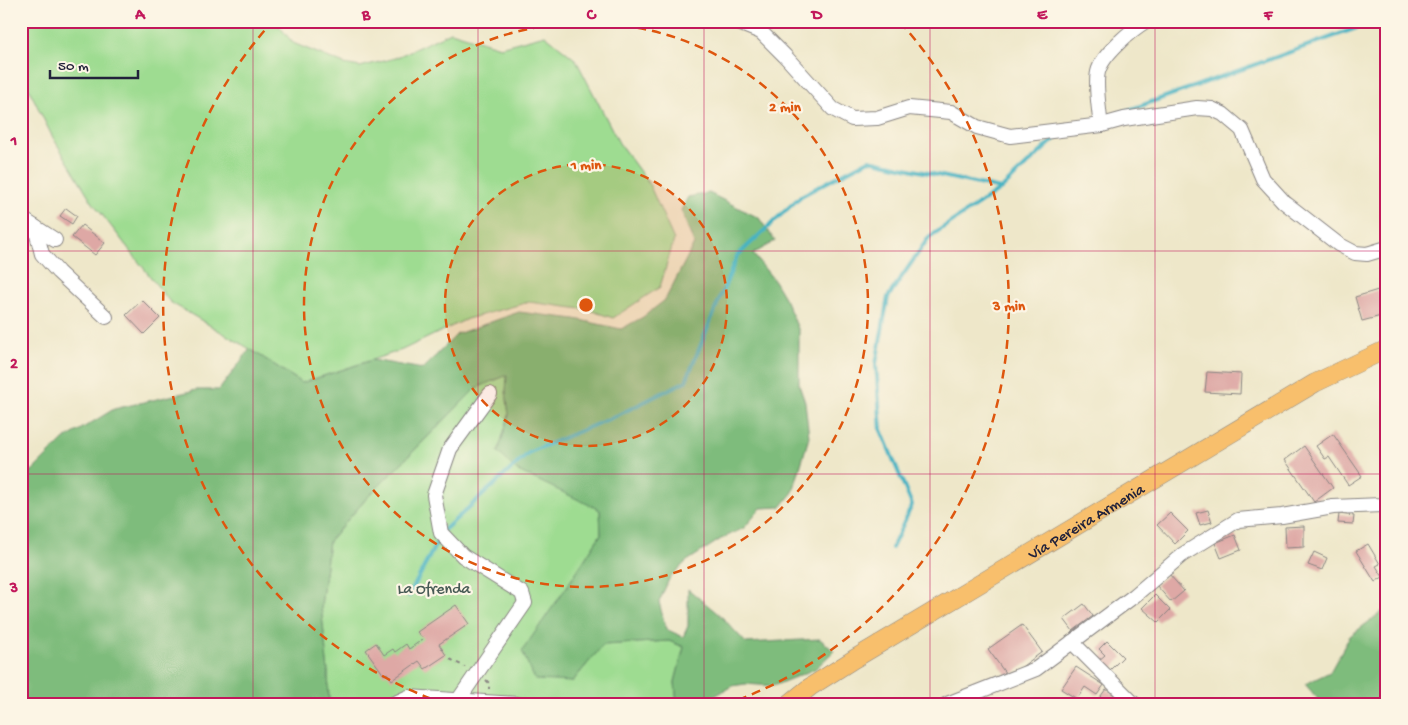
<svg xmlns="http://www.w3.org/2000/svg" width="1408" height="725" font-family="'Gochi Hand',sans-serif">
	<rect width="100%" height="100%" fill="#fcf5e5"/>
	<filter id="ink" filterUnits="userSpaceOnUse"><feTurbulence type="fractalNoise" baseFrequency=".02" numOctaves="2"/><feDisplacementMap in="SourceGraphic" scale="10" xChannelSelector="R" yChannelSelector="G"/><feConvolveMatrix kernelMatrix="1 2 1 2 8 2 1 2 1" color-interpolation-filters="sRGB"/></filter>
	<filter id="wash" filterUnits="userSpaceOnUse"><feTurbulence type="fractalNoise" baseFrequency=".0096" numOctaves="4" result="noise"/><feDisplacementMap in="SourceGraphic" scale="20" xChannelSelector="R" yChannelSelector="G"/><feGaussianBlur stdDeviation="1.12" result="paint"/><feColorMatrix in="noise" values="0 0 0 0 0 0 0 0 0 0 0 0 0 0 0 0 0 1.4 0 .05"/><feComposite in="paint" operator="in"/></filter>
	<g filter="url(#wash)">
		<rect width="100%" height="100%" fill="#eee7c9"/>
		<g fill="#9edc91" stroke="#607f66">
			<polygon points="21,21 275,21 293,43 344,64 360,67 395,58 451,32 500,47 545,35 576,60 619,143 649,184 674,240 660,287 613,318 589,310 529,302 467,319 402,350 302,383 250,349 170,302 93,203 52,136 21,73"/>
			<polygon points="508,375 506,391 509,415 498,452 516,470 600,509 601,534 568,585 572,682 603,645 669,641 684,647 675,682 677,704 329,704 328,672 321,606 329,541 366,499 476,388"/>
		</g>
		<g fill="#7ebc7b" stroke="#506f5b">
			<polygon points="709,193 759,218 775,241 753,254 773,279 786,301 799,331 799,385 805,402 809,437 793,492 781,507 761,508 744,528 721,539 687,561 670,577 659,602 666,629 683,637 688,626 688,589 722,617 746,643 820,639 834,651 815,669 773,686 745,684 732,686 701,704 677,704 675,682 684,647 669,641 603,645 572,682 535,680 522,651 568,585 601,534 600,510 516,470 498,452 509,415 506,391 507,375 476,388 366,499 329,541 321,606 328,672 329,704 21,704 21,471 32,471 63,440 114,409 196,390 219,390 250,349 302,383 372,360 423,369 457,334 519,312 575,319 621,329 643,317 665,300 694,244 681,210 688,197"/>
			<polygon points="1387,608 1387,704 1322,704 1305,684 1330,672 1350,636"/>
		</g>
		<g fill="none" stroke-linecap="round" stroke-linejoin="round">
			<g stroke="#47b3c3" stroke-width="4">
				<polyline points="1118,114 1376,21"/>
				<polyline points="444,530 530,452 616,416 686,381 737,256 801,196 869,160 1001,189"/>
				<polyline points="892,548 912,505 881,430 876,364 888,297 929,237 1001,189 1060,134"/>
				<polyline points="409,596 440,536"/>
			</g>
		</g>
		<g id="blocks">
			<g fill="#dea8a5">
				<polygon points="66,208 77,216 72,224 60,216"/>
				<polygon points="82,225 105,243 95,255 72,237"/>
				<polygon points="1378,290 1385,315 1362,321 1355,297"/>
				<polygon points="142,300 160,318 144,334 126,315"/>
				<polygon points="1207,372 1241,374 1240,394 1205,392"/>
				<polygon points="1333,434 1362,476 1348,485 1329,457 1325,459 1316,446"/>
				<polygon points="1304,446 1333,488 1314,502 1285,460"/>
				<polygon points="1208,510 1212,522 1200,525 1196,513"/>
				<polygon points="1170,513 1188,531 1175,544 1157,525"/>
				<polygon points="1339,514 1354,516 1353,524 1338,523"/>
				<polygon points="1304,526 1304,547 1286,548 1285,527"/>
				<polygon points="1235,535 1241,550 1221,558 1215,543"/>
				<polygon points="1368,544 1380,564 1376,566 1383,577 1375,582 1356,551"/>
				<polygon points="1314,552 1327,558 1322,570 1308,565"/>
				<polygon points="1169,574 1184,591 1171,602 1156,585"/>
				<polygon points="1155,595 1170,610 1158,622 1142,608"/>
				<polygon points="1084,604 1093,616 1073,631 1064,619"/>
				<polygon points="456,605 469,624 439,644 446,655 425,669 419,661 392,680 387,673 384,675 366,650 376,643 384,655 393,649 395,652 406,644 409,649 423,639 417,632"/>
				<polygon points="1022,625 1042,652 1008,677 988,649"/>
				<polygon points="1107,641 1123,657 1108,672 1098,661 1105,655 1099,649"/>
				<polygon points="1076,667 1104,685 1097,695 1085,687 1077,699 1061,689"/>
				<polygon points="1106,689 1121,700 1119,704 1095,704"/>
			</g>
		</g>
	</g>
	<g filter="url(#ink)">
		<use href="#blocks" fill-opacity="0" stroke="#888482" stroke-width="1"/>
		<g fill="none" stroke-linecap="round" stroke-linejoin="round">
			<g stroke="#888482" stroke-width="16">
				<g id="minor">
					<polyline points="726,21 736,22 761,32 785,56 833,109 852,119 877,118 909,108 951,112 977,127 1010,136 1102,125 1124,119 1197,108 1212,109 1223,114 1242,130 1263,179 1284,202 1338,244 1355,253 1367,254 1387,248"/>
					<path d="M1102,125L1100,120C1099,106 1095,85 1098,72C1102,55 1131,30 1146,21"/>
					<polyline points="21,218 55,240"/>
					<polyline points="35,227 42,254 58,272 106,317"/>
					<polyline points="1072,642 1134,704"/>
					<polyline points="459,699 525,603 522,593 463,556 441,533 434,495 450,449 490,394"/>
					<polyline points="393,704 408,697 517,704"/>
					<polyline points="947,704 1036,669 1134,596 1182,555 1238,520 1282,516 1333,507 1382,505 1387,503"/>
				</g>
			</g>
			<g stroke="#888482" stroke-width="19">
				<g id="major">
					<path id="s1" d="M789,704L810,687L854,659L1315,383L1387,349"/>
				</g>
			</g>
			<g stroke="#888482" stroke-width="2" stroke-dasharray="4 4" stroke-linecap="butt">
				<polyline points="450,659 465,667"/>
				<polyline points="486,680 489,683 489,689"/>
			</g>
			<use href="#minor" stroke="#fff" stroke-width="14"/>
			<use href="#major" stroke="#f8bf6c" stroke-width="18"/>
		</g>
	</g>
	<path fill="none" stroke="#c2185b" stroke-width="1" stroke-opacity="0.55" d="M253,21V704M478,21V704M704,21V704M930,21V704M1155,21V704M21,251H1387M21,474H1387"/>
	<circle cx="586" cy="305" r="141" fill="#de560e" fill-opacity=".12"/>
	<g fill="none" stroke="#de560e" stroke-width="2.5" stroke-dasharray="9 6">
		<circle cx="586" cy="305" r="141"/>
		<circle cx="586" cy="305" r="282"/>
		<path d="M445 704A423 423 0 0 1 272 22M900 22A423 423 0 0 1 727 704"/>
	</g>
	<g text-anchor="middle" stroke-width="4.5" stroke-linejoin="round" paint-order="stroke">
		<g font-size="16" fill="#22223b" stroke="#fcf5e5">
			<text dy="6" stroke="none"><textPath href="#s1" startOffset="349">Vía Pereira Armenia</textPath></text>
		</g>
		<g font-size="16" fill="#475a55" stroke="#fcf5e5">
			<text x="434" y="593">La Ofrenda</text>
		</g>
	</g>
	<circle cx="586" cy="305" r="8" fill="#de560e" stroke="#fcf5e5" stroke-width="2.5"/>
	<g font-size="15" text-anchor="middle" font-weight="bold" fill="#de560e" stroke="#fcf5e5" stroke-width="4.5" stroke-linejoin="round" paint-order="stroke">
		<text x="785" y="111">2 min</text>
		<text x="586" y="169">1 min</text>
		<text x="1009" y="310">3 min</text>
	</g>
	<rect width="1408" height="725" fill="none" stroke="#fcf5e5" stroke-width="55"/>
	<path d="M50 70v8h88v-8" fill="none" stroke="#22223b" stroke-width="2.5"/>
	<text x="58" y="70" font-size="15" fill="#22223b" stroke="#fcf5e5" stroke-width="4" paint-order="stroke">50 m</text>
	<rect x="28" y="28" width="1352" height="670" fill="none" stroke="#c2185b" stroke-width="2"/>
	<g font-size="16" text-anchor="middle" font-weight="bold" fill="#c2185b">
		<text x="140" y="19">A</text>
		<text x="366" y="19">B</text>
		<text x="591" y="19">C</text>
		<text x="817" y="19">D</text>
		<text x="1042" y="19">E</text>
		<text x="1268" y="19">F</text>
		<text x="14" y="145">1</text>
		<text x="14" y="368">2</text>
		<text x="14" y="592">3</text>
	</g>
</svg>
